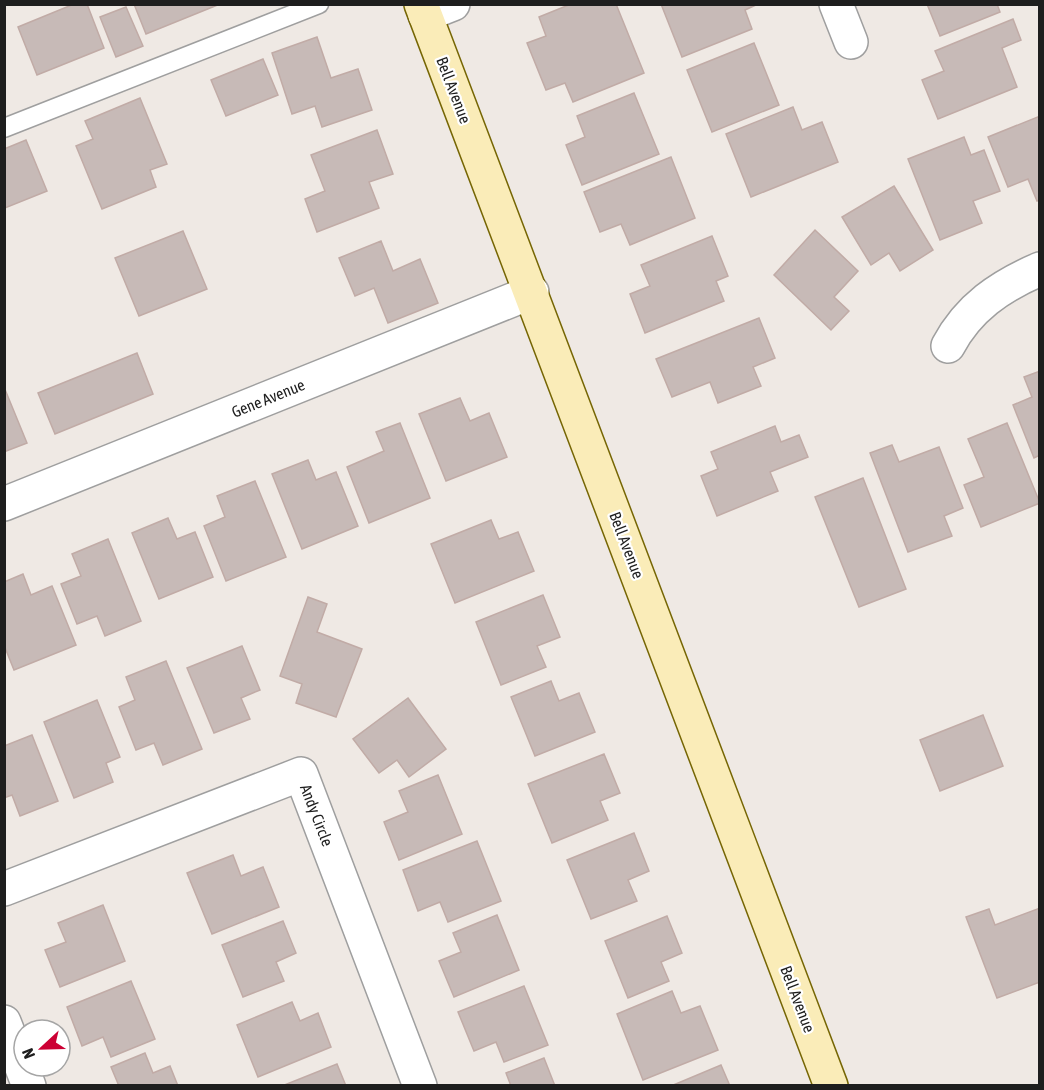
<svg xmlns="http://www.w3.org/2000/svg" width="1044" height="1090" font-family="'Asap Condensed',sans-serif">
	<rect width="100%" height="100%" fill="#efe9e4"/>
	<g fill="#c7bab7" stroke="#c1aba6" stroke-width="1.5">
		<polygon points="74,4 87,4 104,48 37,75 18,27"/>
		<polygon points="134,4 220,4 146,34"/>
		<polygon points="571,4 616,4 644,73 573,102 565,83 546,90 527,43 546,36 539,17"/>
		<polygon points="661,4 758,4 745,10 752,29 682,57"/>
		<polygon points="927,4 997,4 1000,12 940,36"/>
		<polygon points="126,7 143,46 116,57 100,17"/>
		<polygon points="1013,19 1021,40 1002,48 1017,87 938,119 922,80 944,71 935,51"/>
		<polygon points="317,37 331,78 358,69 372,110 322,127 315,106 292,114 272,53"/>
		<polygon points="754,43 779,105 712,132 687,70"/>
		<polygon points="263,59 278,95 226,116 211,80"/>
		<polygon points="634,93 659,154 582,185 566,145 585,137 577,116"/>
		<polygon points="140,98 167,164 150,170 156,187 102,209 76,146 93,139 85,121"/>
		<polygon points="793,107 802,130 822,122 838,162 751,197 726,134"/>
		<polygon points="1040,116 1040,200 1037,201 1028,179 1008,187 988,137"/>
		<polygon points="377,130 393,174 369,182 379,208 317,232 305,199 325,191 311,155"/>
		<polygon points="964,137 971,155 984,150 1000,191 973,201 982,223 940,240 908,159"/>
		<polygon points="26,140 47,191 5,208 4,149"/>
		<polygon points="671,157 695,218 630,245 621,224 600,232 584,192"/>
		<polygon points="894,186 933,250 900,271 889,253 871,265 842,217"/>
		<polygon points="815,230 858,271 834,297 849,311 831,330 774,275"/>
		<polygon points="183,231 207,289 139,316 115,258"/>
		<polygon points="712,236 728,276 716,281 724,301 645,333 630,294 650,286 641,265"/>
		<polygon points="381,241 393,271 420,259 438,303 388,323 374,288 355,296 339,258"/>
		<polygon points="759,318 775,358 753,367 761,386 718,403 710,382 672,397 656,359"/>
		<polygon points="137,353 153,394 55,434 38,393"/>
		<polygon points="1040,371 1040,455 1034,458 1013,405 1032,397 1024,377"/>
		<polygon points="4,387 27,443 4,452"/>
		<polygon points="460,398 470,421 489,413 507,457 446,481 419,414"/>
		<polygon points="400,423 430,498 369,523 347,467 384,451 376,432"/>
		<polygon points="1007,423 1040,503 981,527 964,485 984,477 968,439"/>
		<polygon points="775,426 781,442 799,435 808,457 770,472 778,491 717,516 701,476 718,469 711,452"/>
		<polygon points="892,445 899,462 939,447 963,508 944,516 952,536 908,552 870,453"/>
		<polygon points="308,460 316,480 336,472 358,526 302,549 272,474"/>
		<polygon points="863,478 906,589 859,607 815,497"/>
		<polygon points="255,481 286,557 226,581 204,526 225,517 217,496"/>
		<polygon points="168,518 177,539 195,532 213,577 159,599 132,533"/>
		<polygon points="491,520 499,539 518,532 534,571 455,603 431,544"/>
		<polygon points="108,539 141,621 105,636 97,616 77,624 61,584 81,576 72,554"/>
		<polygon points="23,574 31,595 52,586 76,645 14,670 4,645 4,582"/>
		<polygon points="543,595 560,637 537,646 546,667 501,685 476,622"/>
		<polygon points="308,597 327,604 317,632 362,649 336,717 296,703 302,684 280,676"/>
		<polygon points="242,646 260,690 241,698 250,719 214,733 187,668"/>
		<polygon points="166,661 202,749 163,765 154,743 136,750 119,707 135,700 126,677"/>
		<polygon points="551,681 559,701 579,693 595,732 535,756 511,697"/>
		<polygon points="408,698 446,749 409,777 397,760 379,773 353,739"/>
		<polygon points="97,700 120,757 106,763 113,782 74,798 44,722"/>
		<polygon points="983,715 1003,766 940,791 920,740"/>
		<polygon points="32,735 58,801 20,816 12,795 4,798 4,746"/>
		<polygon points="604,754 620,793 600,801 608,820 552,843 528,784"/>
		<polygon points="438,775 462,834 399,860 384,822 408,812 399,791"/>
		<polygon points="634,833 649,871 628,880 637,901 591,919 567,860"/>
		<polygon points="477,841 501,901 448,922 440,902 418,911 403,870"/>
		<polygon points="233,855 241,876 263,867 279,907 212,934 187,873"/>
		<polygon points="103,905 125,961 60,987 45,950 66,942 58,923"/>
		<polygon points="1040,908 1040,982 997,998 966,917 989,909 995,925"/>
		<polygon points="497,915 519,970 454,997 439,961 461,952 453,933"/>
		<polygon points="667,916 682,953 661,962 669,981 628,998 605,941"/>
		<polygon points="283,921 296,953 276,962 284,981 243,997 222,945"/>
		<polygon points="131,981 155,1039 111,1057 103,1037 82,1046 67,1007"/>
		<polygon points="524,986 548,1045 504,1062 496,1042 474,1051 458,1012"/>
		<polygon points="672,991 681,1013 700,1006 718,1050 643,1080 617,1014"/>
		<polygon points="292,1002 300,1021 318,1013 331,1047 258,1077 237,1025"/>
		<polygon points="145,1053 153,1073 170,1066 178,1086 119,1086 111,1067"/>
		<polygon points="544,1058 555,1086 511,1086 506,1073"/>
		<polygon points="337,1064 346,1086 282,1086"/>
		<polygon points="721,1065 730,1086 671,1086"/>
	</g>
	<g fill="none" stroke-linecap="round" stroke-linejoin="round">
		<g stroke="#9f9f9f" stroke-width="21">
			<polyline id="service" points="4,128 319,4"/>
		</g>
		<g stroke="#9f9f9f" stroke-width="36">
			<g id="minor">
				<polyline points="836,4 851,42"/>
				<polyline points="425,15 453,4"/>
				<path d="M948,346C968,308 1000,286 1040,269"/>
				<polyline points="4,504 532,292"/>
				<polyline points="4,889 301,774 420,1086"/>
				<polyline points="4,1022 29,1086"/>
			</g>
		</g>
		<g stroke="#766604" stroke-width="36">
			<polyline id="secondary" points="421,4 831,1086"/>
		</g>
		<use href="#service" stroke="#fff" stroke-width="18"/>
		<use href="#minor" stroke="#fff" stroke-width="33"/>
		<use href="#secondary" stroke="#faecb8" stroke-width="33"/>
	</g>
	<g text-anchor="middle" stroke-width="4.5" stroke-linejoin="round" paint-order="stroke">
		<g font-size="16" fill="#1e1e1e" stroke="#fff">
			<text transform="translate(454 90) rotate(69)" y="6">Bell Avenue</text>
			<text transform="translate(268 398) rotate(-22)" y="6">Gene Avenue</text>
			<text transform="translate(627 545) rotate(69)" y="6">Bell Avenue</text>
			<text transform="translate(317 815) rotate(69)" y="6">Andy Circle</text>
			<text transform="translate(798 999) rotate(69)" y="6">Bell Avenue</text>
		</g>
	</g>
	<rect width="1044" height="1090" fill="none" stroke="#1e1e1e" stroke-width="12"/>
	<g transform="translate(42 1048) rotate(248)"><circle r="28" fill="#ffffff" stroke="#a5a5a5" stroke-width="1.5"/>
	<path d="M0-4.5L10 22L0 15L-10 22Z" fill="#cc0034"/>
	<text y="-9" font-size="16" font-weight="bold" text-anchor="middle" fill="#1e1e1e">N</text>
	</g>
</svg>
